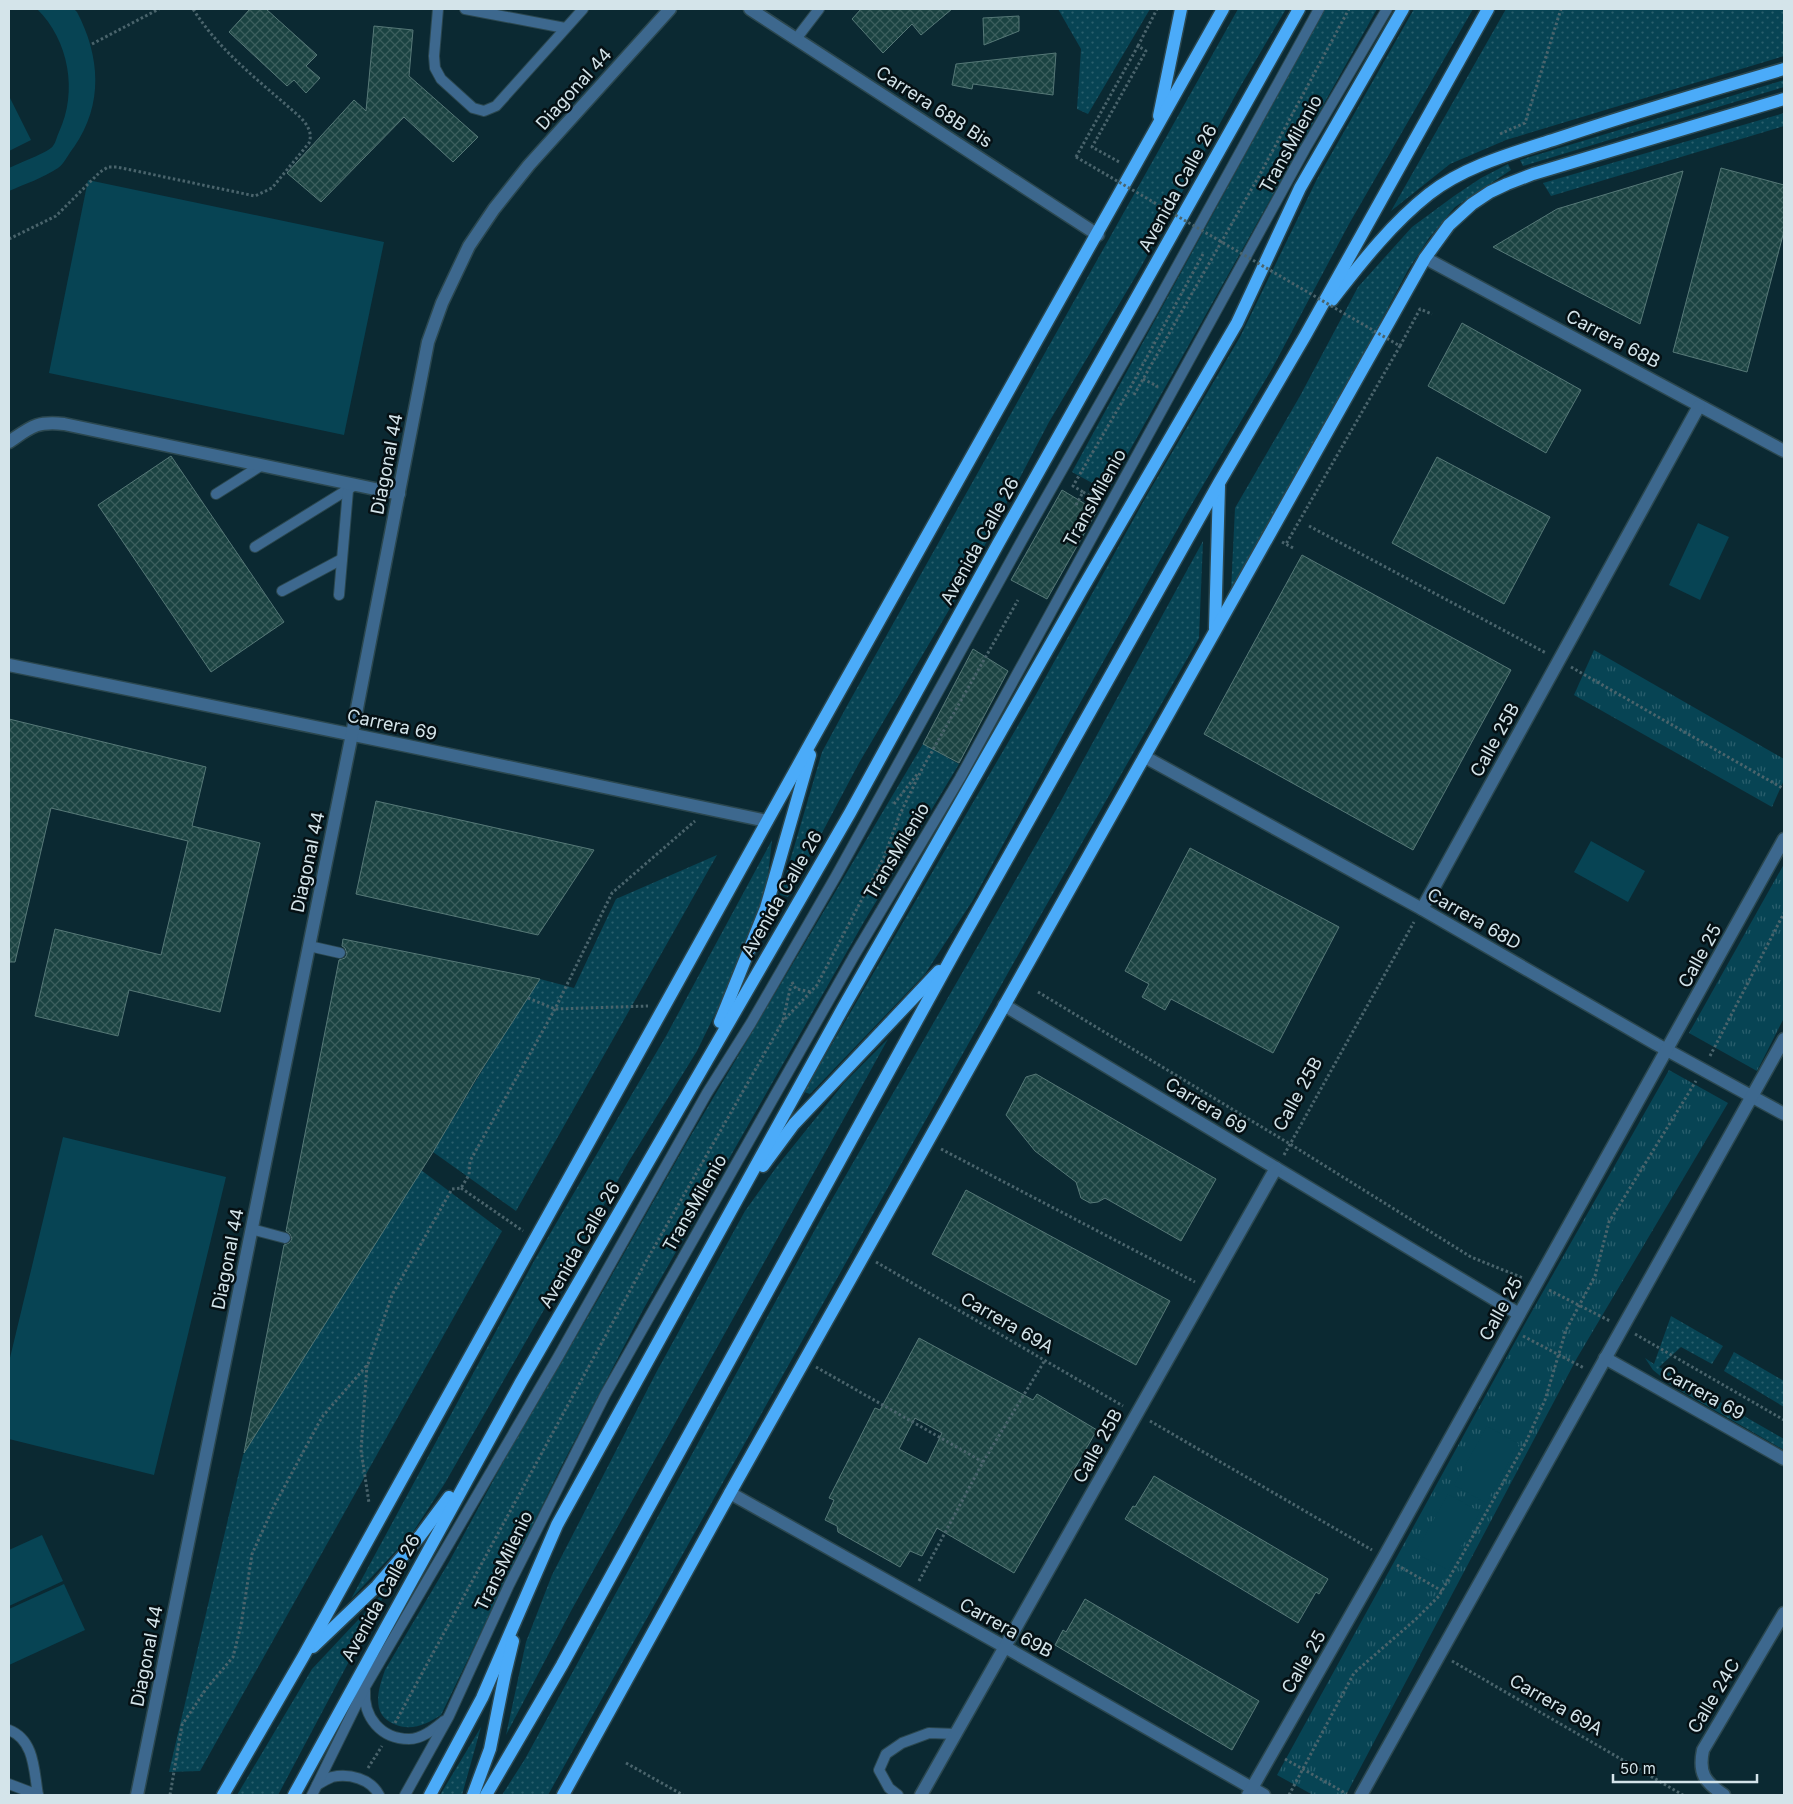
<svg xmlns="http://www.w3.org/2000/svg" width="1793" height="1804" font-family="Inter,sans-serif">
	<defs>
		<pattern id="grass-dots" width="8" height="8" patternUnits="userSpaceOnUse" patternTransform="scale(1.25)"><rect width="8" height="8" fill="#074454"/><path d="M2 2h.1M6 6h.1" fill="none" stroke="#2a5f6d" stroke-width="1.8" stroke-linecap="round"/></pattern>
		<pattern id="park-tufts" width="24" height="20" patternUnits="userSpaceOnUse" patternTransform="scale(1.25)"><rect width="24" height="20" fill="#074454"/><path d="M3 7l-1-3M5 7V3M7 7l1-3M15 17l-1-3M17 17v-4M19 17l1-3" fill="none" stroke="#2a5f6d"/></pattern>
		<pattern id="building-cross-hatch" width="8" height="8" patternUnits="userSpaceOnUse" patternTransform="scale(1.25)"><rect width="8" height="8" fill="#1b4342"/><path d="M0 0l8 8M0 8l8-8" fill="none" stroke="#3b5e5d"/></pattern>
	</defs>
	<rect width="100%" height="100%" fill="#0b2932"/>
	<g fill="url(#grass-dots)">
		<polygon points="1058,9 1150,9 1088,114 1077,109 1081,49"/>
		<polygon points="1238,9 1286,9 1240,87 1137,274 1049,422 966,581 859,763 788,897 780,895 822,752 848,704"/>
		<polygon points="1325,9 1377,9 1107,491 1072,472"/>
		<polygon points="1414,9 1473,9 1349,224 1273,367 1186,514 1070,721 973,900 925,974 810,1094 804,1092 1034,698 1147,495 1240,337 1317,179"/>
		<polygon points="1506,9 1784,9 1784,56 1506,140 1450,164 1391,211"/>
		<polygon points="1784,80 1784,87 1523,166 1520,160"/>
		<polygon points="1784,113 1784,126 1551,196 1543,183"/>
		<polygon points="1508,164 1511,170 1455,207 1429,238 1408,270 1316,444 1231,591 1235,508 1300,396 1358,287 1412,227 1454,196 1481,178"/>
		<polygon points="1203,541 1199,638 1027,939 548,1795 502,1795 525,1759 823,1215 1057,808"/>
		<path d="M923,744L959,764L865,920L644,1308L561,1467L441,1715C427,1724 411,1732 394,1724C387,1721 381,1716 379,1708C376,1695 381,1682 385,1670L449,1562L506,1457L600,1296L687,1142Z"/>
		<polygon points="772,840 767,885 739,965 697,1051 629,1161 445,1483 411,1535 351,1599 534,1261 666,1036"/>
		<polygon points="717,855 516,1211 433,1152 489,1059 540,979 574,988 616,899"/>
		<polygon points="888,1039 571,1611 506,1735 526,1642 552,1575 657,1371 745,1211 778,1165 844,1083"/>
		<polygon points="421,1170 502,1231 200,1771 169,1772 243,1455"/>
		<polygon points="1671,1316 1723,1346 1712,1364 1681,1347 1659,1367 1784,1439 1784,1450 1674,1387 1653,1370 1645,1358 1654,1364"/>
		<polygon points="1734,1352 1784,1381 1784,1407 1724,1371"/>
		<polygon points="388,1588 278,1795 237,1795 312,1669"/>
		<polygon points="481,1727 462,1795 440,1795"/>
	</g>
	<g fill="url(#park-tufts)">
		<polygon points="1594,650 1784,759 1784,780 1772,807 1574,695"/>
		<polygon points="1784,864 1784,1018 1757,1071 1689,1033"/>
		<polygon points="1669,1070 1728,1103 1577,1358 1346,1795 1313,1795 1277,1775 1527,1320"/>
	</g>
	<g fill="#074454">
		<path d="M37,9H74L77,12C100,56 104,104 74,147C69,153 64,164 58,168C43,178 25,184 9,191V168C17,164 49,152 53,146C56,142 57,136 59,132C78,92 69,40 37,9Z"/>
		<polygon points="9,96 31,140 9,151"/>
		<polygon points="88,180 384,242 344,435 49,373"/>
		<polygon points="1698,523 1729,537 1700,600 1669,585"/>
		<polygon points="1591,841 1645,871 1628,902 1574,872"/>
		<polygon points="63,1137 226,1177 154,1475 9,1439 9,1362"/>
		<polygon points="1487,1426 1519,1444 1486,1503 1454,1485"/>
		<polygon points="1448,1494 1480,1512 1448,1570 1415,1553"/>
		<polygon points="42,1535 63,1581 9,1606 9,1550"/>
		<polygon points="64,1584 85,1630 9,1665 9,1609"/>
	</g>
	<g fill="url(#building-cross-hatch)" stroke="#567877" fill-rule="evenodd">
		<polygon points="250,9 266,9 317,55 306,66 320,78 306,93 294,80 287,86 229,32"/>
		<polygon points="861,9 952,9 921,35 912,24 883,53 852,19"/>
		<polygon points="1019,16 1019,31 984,45 983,18"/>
		<polygon points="374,26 413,30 409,76 478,137 453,162 404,117 321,202 287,173 354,100 366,111"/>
		<polygon points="1056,53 1053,95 973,84 972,89 952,85 956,64"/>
		<polygon points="1721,168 1784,185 1784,231 1747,372 1673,352"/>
		<polygon points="1683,171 1640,324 1493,247 1557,209"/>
		<polygon points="1462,323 1581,390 1546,453 1428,386"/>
		<polygon points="171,456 284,622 211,672 98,505"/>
		<polygon points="1437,457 1550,517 1504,604 1392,543"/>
		<polygon points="1062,490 1097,511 1047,599 1011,580"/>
		<polygon points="1302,555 1511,670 1413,850 1204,734"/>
		<polygon points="973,649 1008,671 959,763 923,744"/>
		<polygon points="9,719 206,767 192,826 260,843 220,1012 129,990 118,1036 35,1016 55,929 161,955 188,841 51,808 15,962 9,962"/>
		<polygon points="376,801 594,850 538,935 356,894"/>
		<polygon points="1190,848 1339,927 1273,1053 1171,999 1165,1010 1142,997 1149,984 1125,971"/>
		<polygon points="343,939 540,979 477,1077 433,1152 244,1453 284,1245 289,1243 292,1239 290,1234 286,1231 339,960 345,958 347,954 345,948 342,946"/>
		<polygon points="1036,1074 1216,1179 1181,1241 1105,1198 1098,1202 1090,1203 1081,1198 1076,1182 1035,1151 1006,1115 1026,1077"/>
		<polygon points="966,1190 1170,1301 1136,1365 932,1254"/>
		<path d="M919,1338L1033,1400L1037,1394L1097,1430L1014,1573L937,1528L922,1556L910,1551L900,1567L838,1532L837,1526L825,1520L834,1500L829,1498L875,1408L880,1410ZM915,1418L942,1433L927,1464L899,1449Z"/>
		<polygon points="1154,1476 1328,1579 1319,1594 1316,1592 1298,1623 1125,1519 1133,1506 1135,1507"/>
		<polygon points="1085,1599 1259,1701 1232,1750 1055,1645 1063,1630 1066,1632"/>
	</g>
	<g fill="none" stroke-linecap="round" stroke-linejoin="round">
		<g stroke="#2b474f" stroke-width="12">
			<g id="service">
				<polyline points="438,9 434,56 435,68 441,79 473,108 484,111 496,106 583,9"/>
				<polyline points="465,9 565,28"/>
				<polyline points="796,39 819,9"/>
				<polyline points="216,494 262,465"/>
				<polyline points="255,547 355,485"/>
				<polyline points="282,591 342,559"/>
				<polyline points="339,595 348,490"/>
				<polyline points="309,946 340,953"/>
				<polyline points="251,1229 285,1238"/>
				<path d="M365,1690C363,1717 381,1739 409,1739C422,1739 434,1729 444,1721"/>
				<path d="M9,1730C35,1740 34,1772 38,1795"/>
				<polyline points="9,1784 38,1795"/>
				<path d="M317,1785C322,1782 327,1779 332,1777C349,1773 371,1779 379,1795"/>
				<polyline points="312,1795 365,1687 558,1357 707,1093 751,1023 836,876 1026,533 1153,310 1319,9"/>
				<polyline points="405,1795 449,1716 509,1585 605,1395 854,956 960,778 1305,149 1387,9"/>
				<polyline points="898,1795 889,1788 879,1770 886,1754 902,1743 929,1733 956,1734"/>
			</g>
		</g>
		<g stroke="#2b474f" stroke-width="15">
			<g id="minor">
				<polyline points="750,9 1098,235"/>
				<polyline points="1425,258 1784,451"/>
				<path d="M9,442C31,427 36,421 64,424L399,494"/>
				<polyline points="9,665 403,745 767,821"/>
				<polyline points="1145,757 1422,909 1656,1044 1784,1114"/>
				<polyline points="1422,909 1699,406"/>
				<polyline points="1004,1005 1519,1314"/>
				<polyline points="1605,1358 1784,1459"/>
				<polyline points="730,1493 1005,1647 1264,1795"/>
				<polyline points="137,1795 352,734 428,342 442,303 469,246 494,209 529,165 670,9"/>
				<polyline points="921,1795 1276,1168"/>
				<path d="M1724,1795C1705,1782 1698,1774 1703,1750L1784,1613"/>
			</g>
		</g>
		<g stroke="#2b474f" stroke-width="15">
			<g id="tertiary">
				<polyline points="1248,1795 1384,1557 1784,839"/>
				<polyline points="1361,1795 1784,1039"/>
			</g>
		</g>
		<g stroke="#2b474f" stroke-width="15">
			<g id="primary">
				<polyline points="1159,116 1181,9"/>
				<path d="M1332,300C1361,263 1391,224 1429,194C1465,166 1513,153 1556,139C1632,113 1708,91 1784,69"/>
				<polyline points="1215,628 1219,486"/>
				<polyline points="720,1022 766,908 810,755"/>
				<polyline points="763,1166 794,1124 939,971"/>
				<polyline points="313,1647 377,1586 420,1536 449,1497"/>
				<polyline points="223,1795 303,1657 815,735 1223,9"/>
				<polyline points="294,1795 521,1382 850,813 998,544 1299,9"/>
				<polyline points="430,1795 482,1698 557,1525 843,1008 1081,591 1237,323 1300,188 1403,9"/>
				<polyline points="473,1795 490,1749 505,1674 513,1641"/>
				<polyline points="486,1795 562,1665 954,953 1219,483 1305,336 1488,9"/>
				<polyline points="563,1795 730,1493 1425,258 1449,225 1472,204 1490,192 1507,184 1533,174 1784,99"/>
			</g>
		</g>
		<g stroke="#4a646c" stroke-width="3" stroke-dasharray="2.5 2.5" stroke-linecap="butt">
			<polyline points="92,44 159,9"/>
			<polyline points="1138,46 1157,9"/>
			<polyline points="1500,134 1525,123 1561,9"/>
			<polyline points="1076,157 1138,46 1146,51 1092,147 1121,163"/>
			<path d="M9,239L56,216L100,172L108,167H117L255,196L272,188L309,143C313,133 307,124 300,117C262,83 220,52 193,9"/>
			<polyline points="1400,346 1420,309 1432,314"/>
			<polyline points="1143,379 1157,386 1156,389"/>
			<polyline points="1134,395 1259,176 1349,9"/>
			<polyline points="1083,492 1094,498 1110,471"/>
			<polyline points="1076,505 1083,492 1073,486 1129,390 1203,254"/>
			<polyline points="1309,526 1546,653"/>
			<polyline points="1282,542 1295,549"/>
			<polyline points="1571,667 1784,789"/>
			<polyline points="894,804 918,773"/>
			<polyline points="792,982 796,989 812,992"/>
			<polyline points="1038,992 1290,1144 1471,1257 1523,1278"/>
			<polyline points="528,998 555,1009 648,1006"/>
			<polyline points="783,1020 791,985"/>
			<polyline points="1710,1056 1784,913"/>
			<polyline points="941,1149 1195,1282"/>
			<polyline points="1284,1155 1414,922"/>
			<polyline points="461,1188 523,1231"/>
			<polyline points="876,1262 1123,1406"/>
			<polyline points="1549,1290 1610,1321"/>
			<polyline points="1635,1334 1784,1420"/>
			<polyline points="1523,1336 1584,1368"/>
			<polyline points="367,1365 361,1450 369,1503"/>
			<polyline points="816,1367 983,1462"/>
			<polyline points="1150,1421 1372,1550"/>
			<polyline points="1397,1565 1442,1591"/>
			<polyline points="919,1581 983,1462 1045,1360"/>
			<polyline points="1452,1661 1683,1795"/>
			<polyline points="395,1723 644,1265 783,1021 817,985 884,857 900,814 922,769 1018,600"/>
			<polyline points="1285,1759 1347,1794"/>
			<polyline points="626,1763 683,1795"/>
			<polyline points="368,1768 382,1746"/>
			<polyline points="170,1795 182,1725 206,1689 233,1657 241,1625 252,1554 273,1508 322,1417 368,1364 392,1295 452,1189 461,1188 469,1175 470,1161 555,1009 612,893 695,821"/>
			<polyline points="1289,1795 1354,1673 1416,1619 1439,1596 1526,1442 1545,1400 1566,1330 1595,1276 1609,1222 1696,1081"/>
		</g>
		<use href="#service" stroke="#3d688e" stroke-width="10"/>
		<use href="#minor" stroke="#3d688e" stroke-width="12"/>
		<use href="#tertiary" stroke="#3d688e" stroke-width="12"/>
		<use href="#primary" stroke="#4babf9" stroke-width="12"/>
		<polyline stroke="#4a646c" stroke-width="3" stroke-dasharray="2.5 2.5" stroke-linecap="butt" points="1076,157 1400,346 1286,544"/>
	</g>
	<g text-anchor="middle" stroke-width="5" stroke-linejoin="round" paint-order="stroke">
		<g font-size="18" fill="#d4e4ea" stroke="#051014">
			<text transform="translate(574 89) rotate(-48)" y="6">Diagonal 44</text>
			<text transform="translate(934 107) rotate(33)" y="6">Carrera 68B Bis</text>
			<text transform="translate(1291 144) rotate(-61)" y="6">TransMilenio</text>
			<text transform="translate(1178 188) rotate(-61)" y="6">Avenida Calle 26</text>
			<text transform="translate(1613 339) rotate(28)" y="6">Carrera 68B</text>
			<text transform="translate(387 464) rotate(-79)" y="6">Diagonal 44</text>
			<text transform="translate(1095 498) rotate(-61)" y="6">TransMilenio</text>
			<text transform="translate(980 541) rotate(-61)" y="6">Avenida Calle 26</text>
			<text transform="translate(392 725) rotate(12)" y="6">Carrera 69</text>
			<text transform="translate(1495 740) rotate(-61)" y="6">Calle 25B</text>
			<text transform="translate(897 851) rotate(-59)" y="6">TransMilenio</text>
			<text transform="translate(308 862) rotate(-78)" y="6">Diagonal 44</text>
			<text transform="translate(782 894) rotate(-60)" y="6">Avenida Calle 26</text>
			<text transform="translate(1474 919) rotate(30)" y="6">Carrera 68D</text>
			<text transform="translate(1700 956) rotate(-61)" y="6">Calle 25</text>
			<text transform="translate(1298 1094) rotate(-61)" y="6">Calle 25B</text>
			<text transform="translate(1206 1106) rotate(31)" y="6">Carrera 69</text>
			<text transform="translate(695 1203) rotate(-60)" y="6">TransMilenio</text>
			<text transform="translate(580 1245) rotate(-60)" y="6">Avenida Calle 26</text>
			<text transform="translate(228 1259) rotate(-79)" y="6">Diagonal 44</text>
			<text transform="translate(1501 1309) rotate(-61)" y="6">Calle 25</text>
			<text transform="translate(1007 1323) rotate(30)" y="6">Carrera 69A</text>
			<text transform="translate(1703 1393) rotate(29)" y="6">Carrera 69</text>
			<text transform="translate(1098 1446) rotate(-61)" y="6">Calle 25B</text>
			<text transform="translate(504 1561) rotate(-64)" y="6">TransMilenio</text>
			<text transform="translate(381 1598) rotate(-61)" y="6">Avenida Calle 26</text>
			<text transform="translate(1006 1628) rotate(29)" y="6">Carrera 69B</text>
			<text transform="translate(147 1656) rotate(-79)" y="6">Diagonal 44</text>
			<text transform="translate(1304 1662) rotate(-60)" y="6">Calle 25</text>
			<text transform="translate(1714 1696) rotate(-59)" y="6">Calle 24C</text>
			<text transform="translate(1556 1705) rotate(30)" y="6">Carrera 69A</text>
		</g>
	</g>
	<rect width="1793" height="1804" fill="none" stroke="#d4e4ea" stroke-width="20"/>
	<path d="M1613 1774v8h144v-8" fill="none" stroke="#d4e4ea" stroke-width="2.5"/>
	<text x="1620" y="1774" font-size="15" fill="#d4e4ea" stroke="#051014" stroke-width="4" paint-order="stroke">50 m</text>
</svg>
